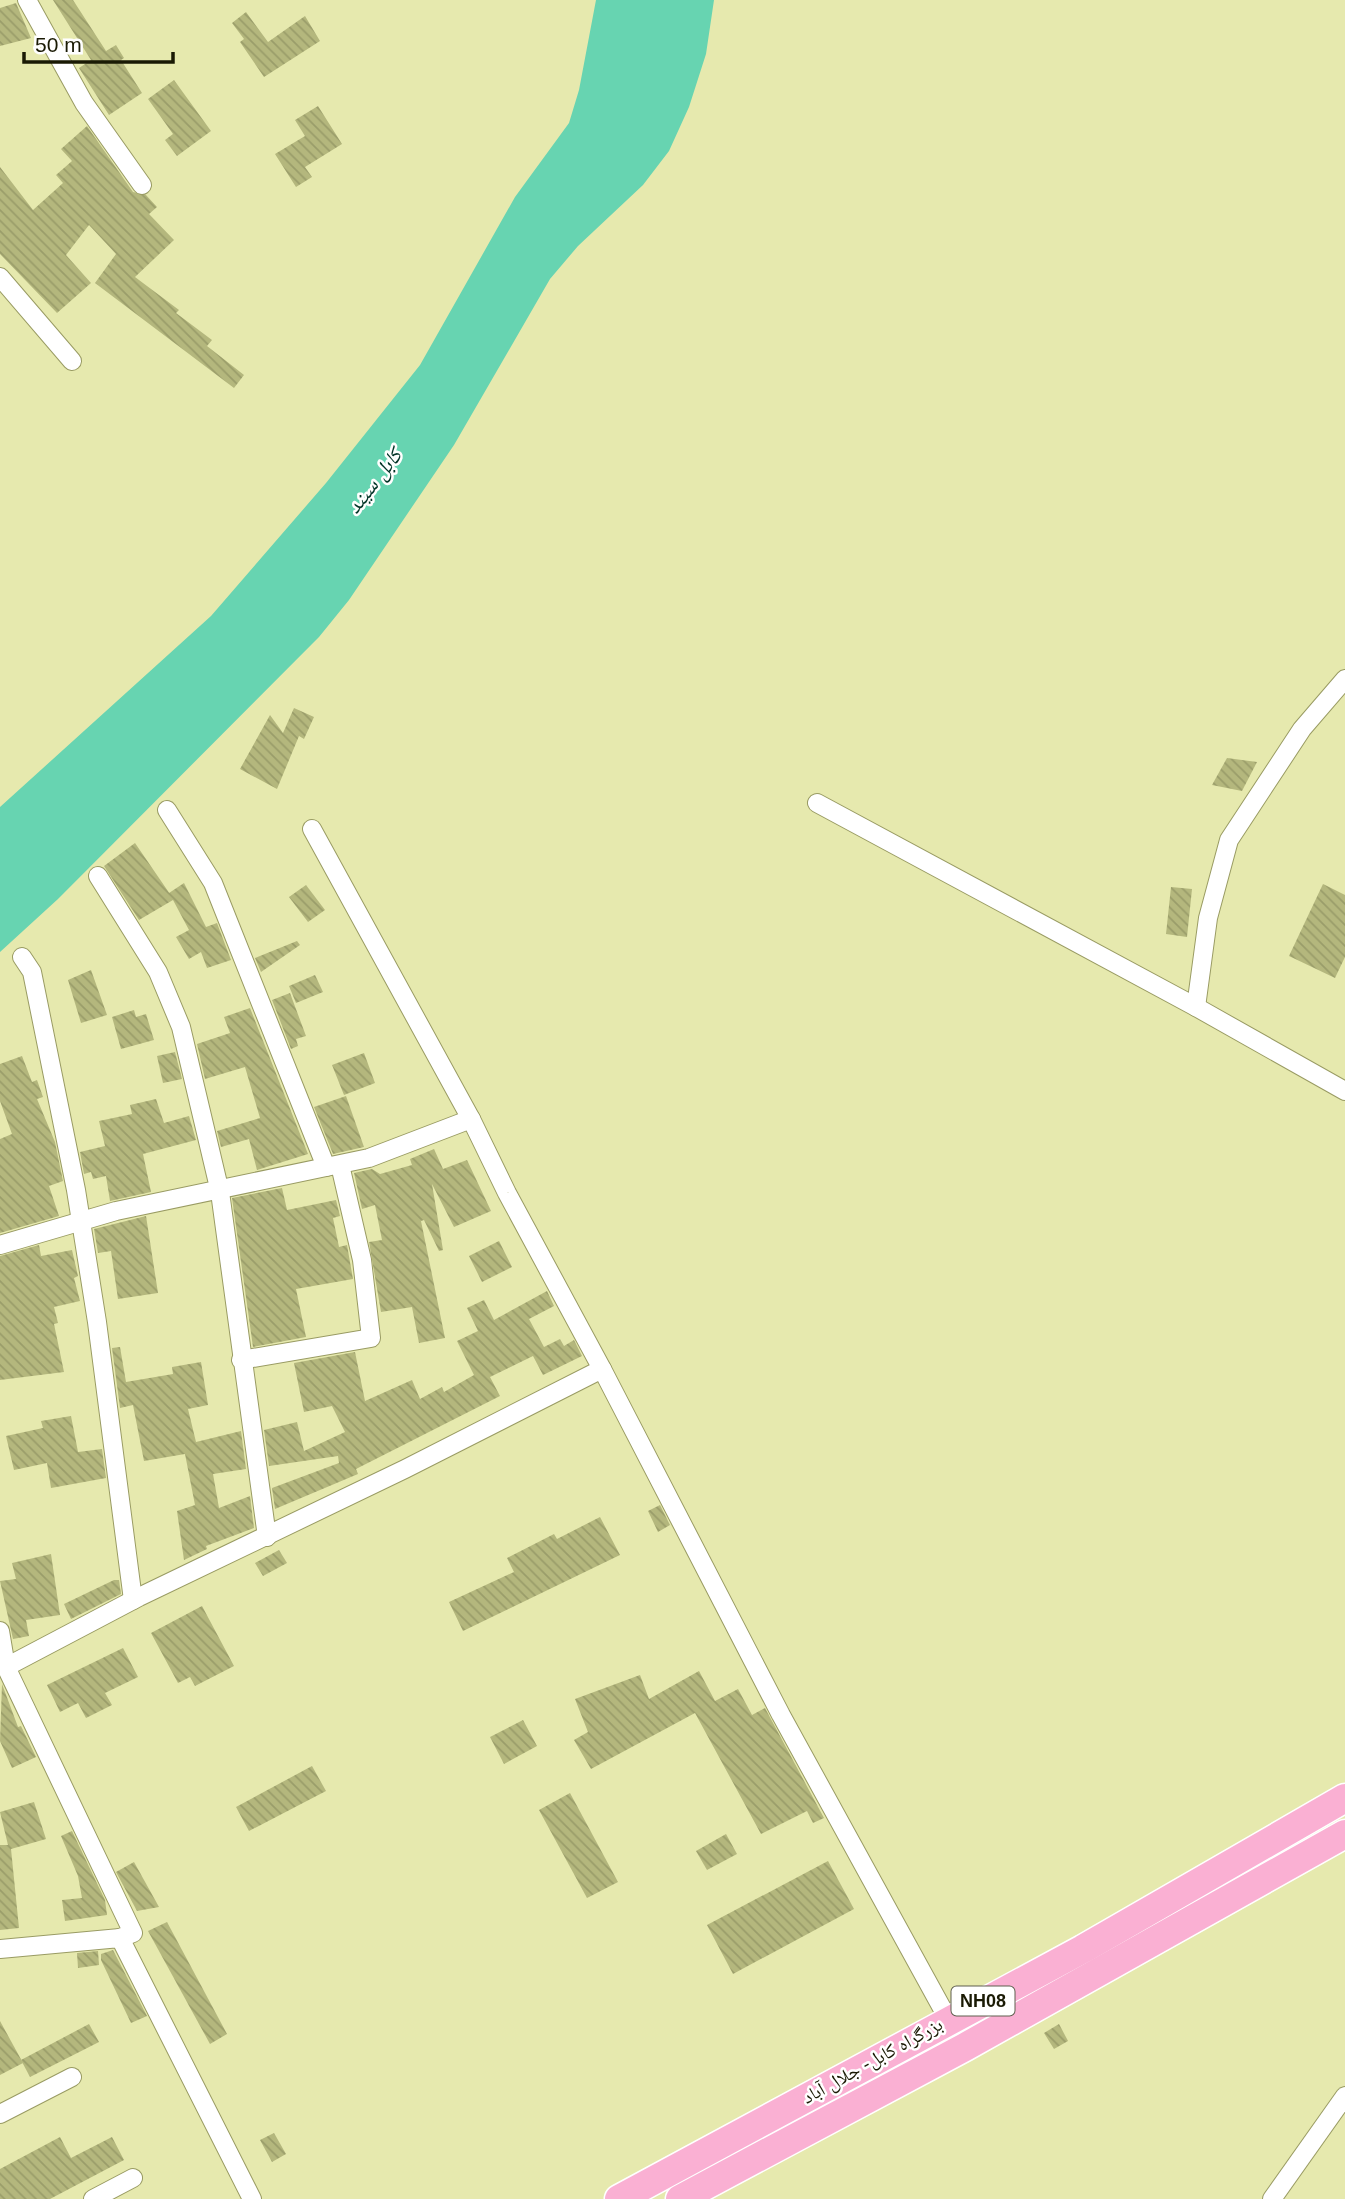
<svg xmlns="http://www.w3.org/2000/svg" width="1345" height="2199" font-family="Arial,'Noto Naskh Arabic',sans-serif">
	<defs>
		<pattern id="building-back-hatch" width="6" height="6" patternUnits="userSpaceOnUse" patternTransform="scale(1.75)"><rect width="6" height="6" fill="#b4b77d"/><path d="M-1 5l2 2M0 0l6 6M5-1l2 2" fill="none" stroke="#9a9d6a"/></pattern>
	</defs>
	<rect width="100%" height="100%" fill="#e6e9ae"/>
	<polygon fill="#67d4b1" points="596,0 714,0 706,54 689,107 669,151 643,185 578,246 550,279 454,445 349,600 319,637 58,899 0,952 0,807 211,616 326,483 420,365 515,197 569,123 579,90"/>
	<g fill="url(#building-back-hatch)">
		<polygon points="53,0 73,0 106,51 116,45 124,58 121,60 142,93 109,115 79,68 91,60"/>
		<polygon points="16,3 31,38 0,46 0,8"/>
		<polygon points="246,12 268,42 305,16 320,41 264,77 240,42 244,39 232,23"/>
		<polygon points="174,80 211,131 177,156 165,140 173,134 148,99"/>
		<polygon points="318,106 342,144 305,167 312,177 296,187 275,154 305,136 295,120"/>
		<polygon points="87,126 133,192 146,195 157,207 149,214 174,240 135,277 179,310 176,313 212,340 207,346 244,375 234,388 95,283 116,254 89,225 66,255 91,283 57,313 0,254 0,167 33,210 63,183 56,175 72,161 61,149"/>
		<polygon points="294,708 314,717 304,739 299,736 277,789 240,769 270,715 283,733"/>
		<polygon points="1227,758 1257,762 1242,791 1212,785"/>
		<polygon points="135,843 172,897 169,893 184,883 206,927 217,923 231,960 207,968 201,952 189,959 176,937 189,930 173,900 139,920 104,866"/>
		<polygon points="1323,884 1345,895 1345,957 1335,978 1289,956"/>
		<polygon points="306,885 325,910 308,922 289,897"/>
		<polygon points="1171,887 1192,889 1187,937 1166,934"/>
		<polygon points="297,941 300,945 261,972 255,958"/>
		<polygon points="91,970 107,1015 81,1023 68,980"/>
		<polygon points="315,975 323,992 296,1003 289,986"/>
		<polygon points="290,993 306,1036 296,1039 298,1046 291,1049 272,1000"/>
		<polygon points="250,1008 308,1154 257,1170 249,1139 221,1147 217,1131 260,1118 245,1067 205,1079 197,1044 230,1033 224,1017"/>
		<polygon points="134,1010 136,1017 146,1014 154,1040 121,1049 112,1017"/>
		<polygon points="175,1052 182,1079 163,1083 157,1056"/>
		<polygon points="364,1053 375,1083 344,1095 332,1065"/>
		<polygon points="22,1056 32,1082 37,1080 43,1097 37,1099 55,1142 63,1181 49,1186 59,1216 0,1233 0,1139 12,1134 0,1101 0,1064"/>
		<polygon points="346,1096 364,1147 333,1154 314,1107"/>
		<polygon points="156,1099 164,1123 189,1116 196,1140 143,1154 151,1192 110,1201 106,1176 93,1179 91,1172 84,1174 80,1152 105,1146 99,1121 132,1114 130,1105"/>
		<polygon points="434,1149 443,1169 467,1160 491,1211 454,1227 432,1184 443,1250 439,1251 424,1220 421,1221 445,1338 419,1343 412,1307 381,1312 369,1242 382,1240 375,1205 362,1209 354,1173 372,1169 380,1174 412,1165 410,1159"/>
		<polygon points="282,1188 287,1210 336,1200 340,1216 333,1218 339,1247 347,1245 353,1279 296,1289 306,1337 253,1347 232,1198"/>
		<polygon points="146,1216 158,1293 118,1299 111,1251 98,1253 94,1229"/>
		<polygon points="499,1241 512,1267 482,1282 469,1256"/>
		<polygon points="39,1245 41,1256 72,1250 78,1276 74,1278 80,1301 54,1307 58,1323 54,1324 64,1372 0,1380 0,1256"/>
		<polygon points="547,1291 554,1306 529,1319 544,1347 560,1339 564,1346 574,1340 582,1356 543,1375 533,1356 490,1377 500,1396 356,1469 358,1474 275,1509 272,1488 339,1463 338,1456 269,1466 264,1430 297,1422 304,1451 345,1432 332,1406 304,1412 294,1363 355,1352 365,1401 412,1380 420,1399 442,1387 444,1392 474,1375 457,1341 478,1331 467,1308 484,1300 494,1320"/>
		<polygon points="120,1347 126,1382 173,1374 172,1367 201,1362 208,1405 188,1409 196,1442 241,1431 246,1469 213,1474 219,1508 250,1496 254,1528 206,1546 207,1549 184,1560 177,1511 195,1505 185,1454 144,1461 133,1405 120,1408 112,1348"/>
		<polygon points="71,1416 78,1452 102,1449 106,1478 51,1488 47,1463 14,1470 6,1436 43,1428 41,1421"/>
		<polygon points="660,1505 670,1525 658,1532 648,1511"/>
		<polygon points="600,1517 620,1555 463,1631 449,1602 514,1572 507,1558 554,1534 557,1539"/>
		<polygon points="279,1550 287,1563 263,1576 255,1563"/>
		<polygon points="51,1554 60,1615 26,1620 29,1636 13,1639 0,1581 16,1579 12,1563"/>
		<polygon points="114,1580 119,1580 121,1594 71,1619 64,1604"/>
		<polygon points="202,1606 234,1666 195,1686 190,1677 178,1683 151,1633"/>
		<polygon points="123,1648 138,1677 105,1693 112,1705 86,1718 78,1703 60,1712 47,1685"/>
		<polygon points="699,1671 715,1701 738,1689 752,1715 765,1708 824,1818 813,1823 807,1811 761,1834 695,1713 591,1769 574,1740 588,1732 575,1699 640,1675 649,1699"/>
		<polygon points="2,1684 18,1727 21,1726 36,1757 12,1768 0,1741"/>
		<polygon points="523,1720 537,1746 504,1764 490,1737"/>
		<polygon points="312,1766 326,1791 249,1831 236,1807"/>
		<polygon points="570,1793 618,1882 587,1898 539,1810"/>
		<polygon points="34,1802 46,1839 11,1849 19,1928 0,1930 0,1845 8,1845 0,1812"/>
		<polygon points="72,1831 105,1900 107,1915 65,1921 62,1900 82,1898 78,1876 61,1836"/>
		<polygon points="726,1834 737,1854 707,1870 696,1851"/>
		<polygon points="828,1861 854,1909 733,1974 707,1925"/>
		<polygon points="134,1862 159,1907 137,1911 116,1872"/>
		<polygon points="167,1922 227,2034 210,2044 148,1931"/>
		<polygon points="113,1950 147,2016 131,2023 101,1960 101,1954"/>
		<polygon points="98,1951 99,1965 78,1968 77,1953"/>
		<polygon points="0,2021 23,2063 0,2075"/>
		<polygon points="89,2024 99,2042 30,2077 21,2060"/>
		<polygon points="1059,2024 1068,2041 1054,2049 1044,2033"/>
		<polygon points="274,2133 286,2154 272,2162 260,2140"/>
		<polygon points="60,2137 71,2158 112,2137 124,2160 50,2199 0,2199 0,2169"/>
	</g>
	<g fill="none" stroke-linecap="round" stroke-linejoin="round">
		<g stroke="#999b63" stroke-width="20">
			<g id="minor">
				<polyline points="27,0 84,103 142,185"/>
				<polyline points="0,277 72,361"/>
				<polyline points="817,803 1196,1007 1345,1091"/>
				<polyline points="167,810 213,883 326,1167"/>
				<polyline points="98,876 158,972 181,1027 220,1192 267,1537"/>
				<polyline points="22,957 32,972 76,1190 97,1322 133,1600"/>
				<polyline points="1196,1007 1208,918 1229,840 1302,729 1345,679"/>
				<polyline points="0,1245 116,1211 369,1158 471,1119"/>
				<polyline points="241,1360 371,1338 362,1260 340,1165"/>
				<polyline points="602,1369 781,1715 948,2019"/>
				<polyline points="0,1631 6,1667"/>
				<polyline points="120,1938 133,1933 6,1667 139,1597 405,1469 602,1369 507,1193 471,1119 312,829"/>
				<polyline points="0,1949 120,1938 252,2199"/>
				<polyline points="0,2114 72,2077"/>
				<polyline points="93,2199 133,2178"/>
				<polyline points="1272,2199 1345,2096"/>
			</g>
		</g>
		<g stroke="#fff" stroke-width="31">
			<g id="trunk">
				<polyline points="619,2199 1083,1949 1345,1798"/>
				<polyline points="680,2199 965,2047 1345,1834"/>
			</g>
		</g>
		<use href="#minor" stroke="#fff" stroke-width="18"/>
		<use href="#trunk" stroke="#fab0d3" stroke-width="28"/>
	</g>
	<g text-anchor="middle" stroke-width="5" stroke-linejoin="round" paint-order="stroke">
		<rect fill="#fff" stroke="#5f5f4f" stroke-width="2" x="951.5" y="1986.5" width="63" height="29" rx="5"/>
		<g font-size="18" font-weight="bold" fill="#1a1a04">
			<text x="983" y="2007">NH08</text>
		</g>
		<g font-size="19" fill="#1a1a04" stroke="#fff">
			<text transform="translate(872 2060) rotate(-29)" y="7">بزرگراه کابل- جلال آباد</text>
		</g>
		<g font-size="21" font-style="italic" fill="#003326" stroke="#fff">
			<text transform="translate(374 481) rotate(-52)" y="7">کابل سيند</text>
		</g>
	</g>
	<path d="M24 52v10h149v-10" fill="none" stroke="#1a1a04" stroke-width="3.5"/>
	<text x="35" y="52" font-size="21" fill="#1a1a04" stroke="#ffffff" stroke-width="5" paint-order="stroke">50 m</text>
</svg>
